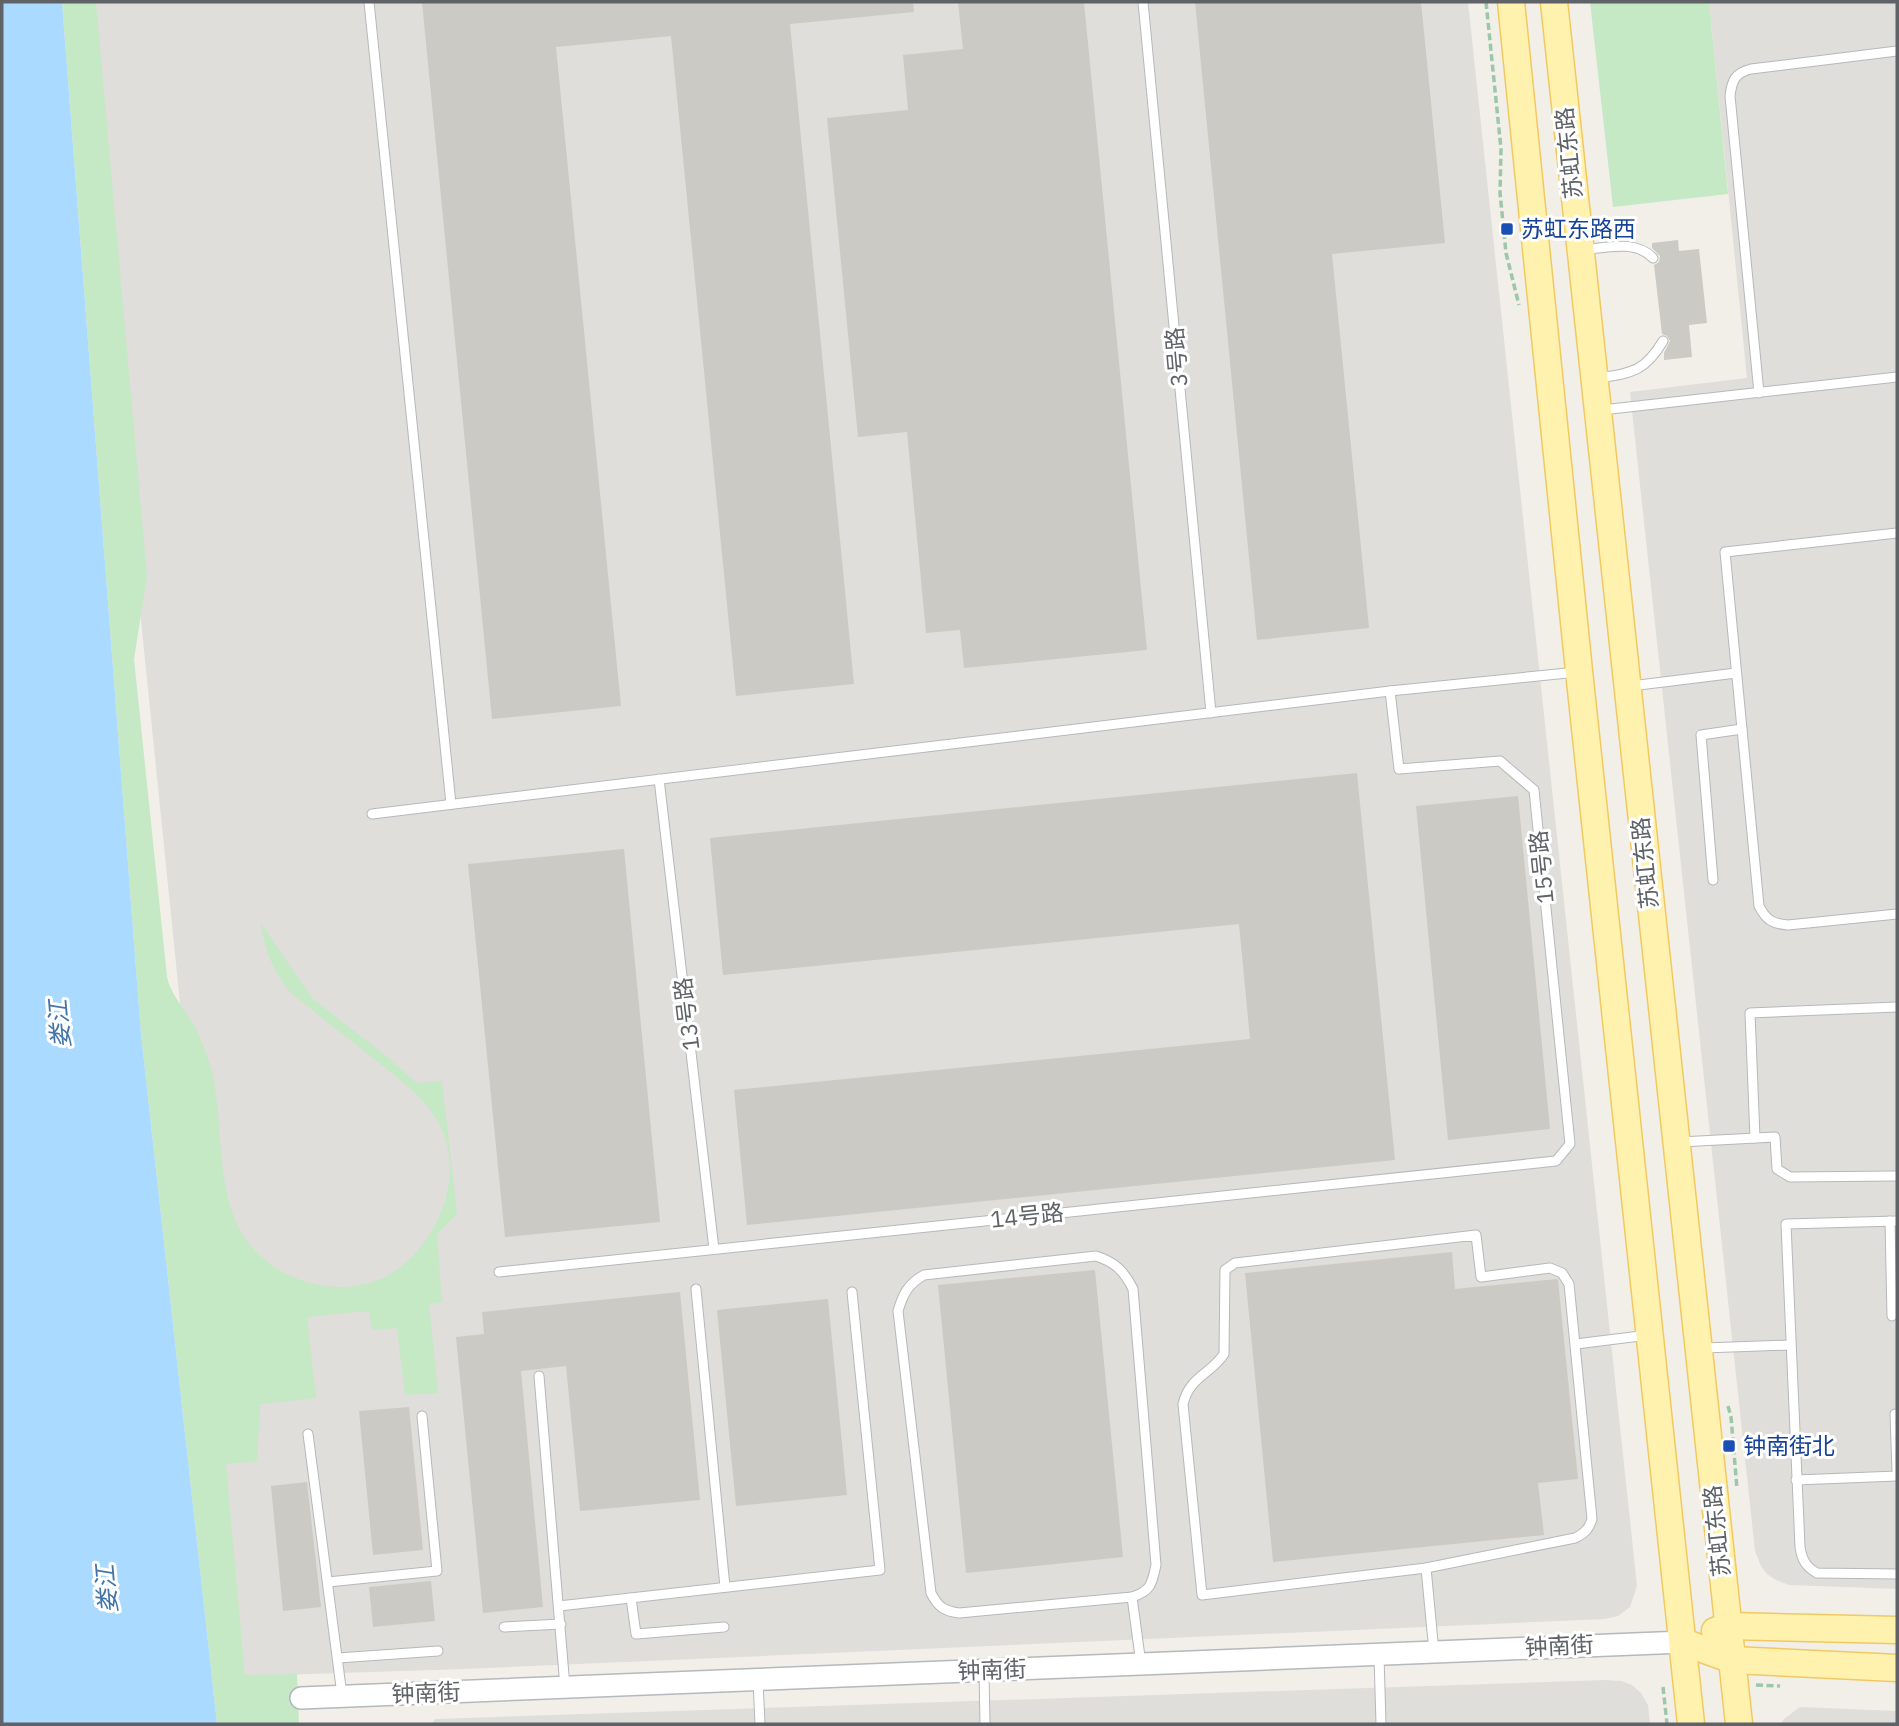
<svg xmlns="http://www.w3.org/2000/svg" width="1899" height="1726" font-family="'IBM Plex Sans','Noto Sans SC',sans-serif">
	<rect width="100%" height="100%" fill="#f1efe8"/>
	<g fill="#e0deda">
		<polygon points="78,2 1468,2 1637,1586 1630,1607 1618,1616 1605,1619 465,1669 245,1676 213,1327"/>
		<polygon points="1709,2 1897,2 1897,1589 1789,1585 1776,1580 1767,1574 1761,1566 1755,1551 1630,392 1747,378"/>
		<polygon points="1606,1680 1621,1681 1632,1685 1641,1693 1648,1705 1650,1724 432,1724 435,1719"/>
		<polygon points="1800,1707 1897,1711 1897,1724 1781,1724 1784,1719"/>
	</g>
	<g fill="#c5e8c5">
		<path d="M62,2H96L147,576L134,659L167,977C171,996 186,1010 195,1027C202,1041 208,1057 212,1072C215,1082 215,1093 217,1103C222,1146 220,1200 244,1237C275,1283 342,1302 390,1274C439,1245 467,1173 438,1122C423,1095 397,1078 374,1059C346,1037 318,1015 291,993C272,971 265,949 260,922L313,999L385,1055L417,1083L442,1081L457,1214L437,1234L442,1302L429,1304L438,1393L405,1395L397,1328L372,1330L369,1311L307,1317L316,1398L260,1404L257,1461L226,1464L245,1675L297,1674L299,1724H217L141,1034Z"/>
		<polygon points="1590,2 1709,2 1728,194 1613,207"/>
	</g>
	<polygon fill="#aadaff" points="2,2 62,2 141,1034 217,1724 2,1724"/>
	<g fill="#cccac5">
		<polygon points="422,2 913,2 914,12 790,24 854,684 736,696 671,36 556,47 621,706 492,719"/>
		<polygon points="958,2 1084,2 1147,650 964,668 960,630 926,633 907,432 858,437 827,118 908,110 903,55 963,49"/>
		<polygon points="1195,2 1421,2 1445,243 1332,254 1369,628 1257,640"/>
		<polygon points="1678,240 1679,251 1699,249 1707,323 1689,325 1692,357 1664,360 1664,353 1670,341 1667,336 1662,334 1654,265 1659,262 1660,256 1652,248 1652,243"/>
		<polygon points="1357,773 1395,1160 747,1225 734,1090 1250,1039 1239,924 723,975 710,838"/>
		<polygon points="1518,796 1550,1129 1448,1140 1416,806"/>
		<polygon points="624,849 660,1222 505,1237 468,864"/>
		<polygon points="1452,1252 1455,1289 1557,1279 1558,1280 1578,1479 1538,1483 1544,1535 1273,1562 1245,1273"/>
		<polygon points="1095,1270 1123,1557 966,1573 938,1285"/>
		<polygon points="680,1292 700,1500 580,1511 566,1366 521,1371 543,1607 483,1613 456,1337 484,1334 482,1312"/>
		<polygon points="828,1299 847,1495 736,1506 717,1310"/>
		<polygon points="409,1407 423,1550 373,1555 359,1411"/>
		<polygon points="307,1482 321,1607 283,1611 271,1486"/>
		<polygon points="431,1581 435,1621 373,1627 369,1587"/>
	</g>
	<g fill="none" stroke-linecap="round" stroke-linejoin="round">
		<g stroke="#b5b8bc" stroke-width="11">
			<g id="service">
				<polyline points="369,2 451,804"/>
				<polyline points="1143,2 1211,713"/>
				<path d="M1582,250C1605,248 1635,239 1653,258"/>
				<path d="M1598,378C1631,373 1645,372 1663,341"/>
				<path d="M1759,393L1730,96C1732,80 1735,73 1751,69L1897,51"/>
				<polyline points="1602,410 1897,377"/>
				<path d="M1897,533L1725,552L1759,906C1766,920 1773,924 1788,925L1897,914"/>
				<polyline points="1631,686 1736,673"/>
				<polyline points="659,779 714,1249"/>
				<polyline points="372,814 1390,691 1577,672"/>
				<polyline points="1713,880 1701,735 1742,729"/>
				<polyline points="1755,1138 1750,1013 1897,1007"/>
				<polyline points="1680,1142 1775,1137 1777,1169 1790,1177 1897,1176"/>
				<polyline points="1890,1221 1892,1316"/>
				<path d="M1897,1221L1786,1224L1800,1547C1802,1560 1806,1567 1817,1573L1897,1574"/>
				<path d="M1476,1235L1481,1277L1550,1268L1562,1273L1569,1284L1592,1519C1589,1529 1585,1533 1575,1538L1426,1568L1202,1595L1183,1404C1190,1376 1210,1375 1224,1354L1225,1270L1235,1263Z"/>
				<path d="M1096,1256C1115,1262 1124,1271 1133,1289L1156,1565C1152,1584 1151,1591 1132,1597L959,1613C944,1611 938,1607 931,1593L898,1311C903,1294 908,1284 924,1275Z"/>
				<polyline points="499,1272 1556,1161 1570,1144 1534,790 1500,761 1399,769 1390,691"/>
				<polyline points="696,1289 725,1587"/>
				<polyline points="1576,1344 1648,1335"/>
				<polyline points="1703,1348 1790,1345"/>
				<polyline points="539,1376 565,1687"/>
				<polyline points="1895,1414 1897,1471"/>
				<polyline points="308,1434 342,1695"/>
				<polyline points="1796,1480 1897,1476"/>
				<polyline points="1426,1568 1434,1652"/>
				<polyline points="328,1582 437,1571 422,1416"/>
				<polyline points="1132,1597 1141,1664"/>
				<polyline points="631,1598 636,1634 724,1627"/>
				<polyline points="559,1606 880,1570 852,1292"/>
				<polyline points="504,1627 561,1624"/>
				<polyline points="1379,1656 1381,1724"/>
				<polyline points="338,1658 438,1651"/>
				<polyline points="984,1672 985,1724"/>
				<polyline points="758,1681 760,1724"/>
			</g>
		</g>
		<g stroke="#b5b8bc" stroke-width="24">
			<polyline id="tertiary" points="301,1698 1683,1642"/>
		</g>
		<g stroke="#f2c960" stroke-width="29">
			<g id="primary">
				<polyline points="1511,2 1579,671 1691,1724"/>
				<polyline points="1554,2 1739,1724"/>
				<polyline points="1715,1631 1729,1626 1897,1630"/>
				<polyline points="1683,1642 1733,1660 1897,1668"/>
			</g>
		</g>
		<g stroke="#9cc7a9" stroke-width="3.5" stroke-dasharray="7 3.5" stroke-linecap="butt">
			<polyline points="1486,2 1501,149 1500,193 1506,253 1519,305"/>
			<polyline points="1728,1406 1731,1417 1737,1489"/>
			<polyline points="1756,1685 1780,1686"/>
			<polyline points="1663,1687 1667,1724"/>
		</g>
		<use href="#service" stroke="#fff" stroke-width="9"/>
		<use href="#tertiary" stroke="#fff" stroke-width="21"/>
		<use href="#primary" stroke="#fff2af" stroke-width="26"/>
	</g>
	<g fill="#1a4fb4" stroke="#fff" stroke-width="2.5">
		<rect x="1500" y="222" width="14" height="14" rx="3.5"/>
		<rect x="1722" y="1439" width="14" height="14" rx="3.5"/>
	</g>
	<g text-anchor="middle" stroke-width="6" stroke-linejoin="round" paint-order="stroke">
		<g font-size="23" fill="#5f6368" stroke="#fff">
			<text transform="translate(1569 153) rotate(-96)" y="8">苏虹东路</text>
			<text transform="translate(1177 357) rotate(-95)" y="8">3号路</text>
			<text transform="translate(1645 863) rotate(-96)" y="8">苏虹东路</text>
			<text transform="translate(1542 867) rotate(-96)" y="8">15号路</text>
			<text transform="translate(687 1014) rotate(-97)" y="8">13号路</text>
			<text transform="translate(1027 1216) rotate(-6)" y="8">14号路</text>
			<text transform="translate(1717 1531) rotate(-96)" y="8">苏虹东路</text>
			<text transform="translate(1559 1646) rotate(-3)" y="8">钟南街</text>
			<text transform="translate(992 1670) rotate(-2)" y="8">钟南街</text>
			<text transform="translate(426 1693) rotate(-2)" y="8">钟南街</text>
		</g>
		<g font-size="23" fill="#164399" stroke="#fff" text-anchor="start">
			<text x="1521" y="237">苏虹东路西</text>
			<text x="1743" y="1454">钟南街北</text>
		</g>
		<g font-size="24" font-style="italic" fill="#4174aa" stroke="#fff">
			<text transform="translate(60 1024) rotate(-95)" y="8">娄江</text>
			<text transform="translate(107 1589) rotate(-95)" y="8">娄江</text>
		</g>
	</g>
	<rect width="1899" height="1726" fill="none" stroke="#5f6368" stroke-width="7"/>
</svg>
